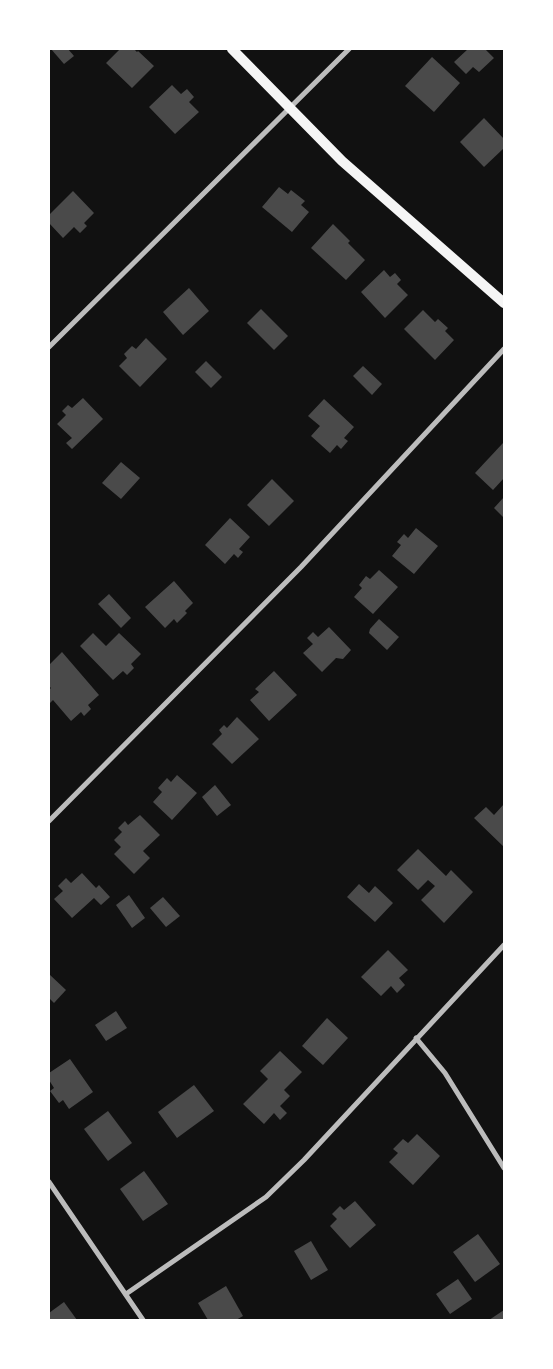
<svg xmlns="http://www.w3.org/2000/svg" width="553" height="1369" font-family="'DejaVu Sans',sans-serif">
	<rect width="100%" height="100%" fill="#111"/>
	<g fill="#4a4a4a">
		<polygon points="51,49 68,49 74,56 64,64"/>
		<polygon points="120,49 134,49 137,52 138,51 154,66 132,88 106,63"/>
		<polygon points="468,49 485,49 494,58 479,72 473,67 466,74 454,62"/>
		<polygon points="432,57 460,83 434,112 405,86"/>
		<polygon points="172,85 181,94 187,89 194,97 189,102 199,112 175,134 149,107"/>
		<polygon points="484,118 504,139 504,148 484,167 460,142"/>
		<polygon points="279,187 288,194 291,190 305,201 301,205 309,212 292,232 262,207"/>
		<polygon points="73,191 94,213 84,223 87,226 80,233 74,227 63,238 49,223 49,215"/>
		<polygon points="333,224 350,241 348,243 365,260 346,280 311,248"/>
		<polygon points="384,270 390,277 395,273 401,280 397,284 408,295 385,318 361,292"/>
		<polygon points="189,288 209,311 183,335 163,312"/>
		<polygon points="261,309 288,336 274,350 247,323"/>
		<polygon points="423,310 435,322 438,319 448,328 445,331 454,340 435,360 404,329"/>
		<polygon points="146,338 167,359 140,387 119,366 127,358 124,354 132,346 136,349"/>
		<polygon points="206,361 222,377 211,388 195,372"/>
		<polygon points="363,366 382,384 372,395 353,376"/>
		<polygon points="83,398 103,419 72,449 66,443 72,438 57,424 66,415 62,411 68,405 72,408"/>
		<polygon points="324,399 354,427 344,438 348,441 341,449 337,445 330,453 311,436 320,426 308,416"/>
		<polygon points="503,443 504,445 504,478 493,490 475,473"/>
		<polygon points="121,462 140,478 121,499 102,483"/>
		<polygon points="272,479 294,501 269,526 247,505"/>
		<polygon points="504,497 504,518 494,508"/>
		<polygon points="230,518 250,537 239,549 243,552 238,558 234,554 225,564 205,545"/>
		<polygon points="416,528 438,546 414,574 392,556 401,545 397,542 404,534 408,538"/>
		<polygon points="379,570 398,587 373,614 354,597 362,588 359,585 366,576 370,579"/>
		<polygon points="174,581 193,603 185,611 187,613 177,623 174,619 165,628 145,607"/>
		<polygon points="109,594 131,618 121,628 98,604"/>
		<polygon points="379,619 399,637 387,650 369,633 370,629"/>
		<polygon points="329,627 351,650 343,659 336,658 322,672 303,653 313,644 307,638 313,632 318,637"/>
		<polygon points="93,633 106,646 119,633 141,654 131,664 134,668 127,675 123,671 113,680 80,646"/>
		<polygon points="62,652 99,695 88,705 91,709 84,716 81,712 71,721 53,700 49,704 49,690 51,688 49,686 49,665"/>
		<polygon points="274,671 297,695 269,721 250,700 259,692 255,689"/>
		<polygon points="237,717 259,739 232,764 212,744 222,734 219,730 224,725 227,728"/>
		<polygon points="177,775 197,793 172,820 153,802 162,792 158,788 167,778 171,782"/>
		<polygon points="215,785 231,805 217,816 202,797"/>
		<polygon points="504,804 504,847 474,818 486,807 494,815"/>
		<polygon points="140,815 160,835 143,851 150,858 134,874 114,854 121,847 114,840 122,832 118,828 125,821 128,825"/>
		<polygon points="418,849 446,876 451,870 473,892 444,923 421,900 435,886 428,880 418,890 397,870"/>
		<polygon points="82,873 96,888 99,885 110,897 101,905 94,898 72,918 54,899 63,891 58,886 66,878 71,883"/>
		<polygon points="359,884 369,893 375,886 393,903 375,922 347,897"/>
		<polygon points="129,895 145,918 132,928 116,905"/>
		<polygon points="163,897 180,916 166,927 150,908"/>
		<polygon points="388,950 408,970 399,978 405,985 397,993 391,986 381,996 361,977"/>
		<polygon points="49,974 66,990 54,1003 49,998"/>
		<polygon points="116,1011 127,1028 106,1041 95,1025"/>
		<polygon points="327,1018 348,1038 323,1065 302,1046"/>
		<polygon points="280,1051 302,1072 284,1090 290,1096 280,1106 287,1113 280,1120 274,1113 264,1124 243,1104 268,1079 260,1071"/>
		<polygon points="70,1059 93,1092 69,1109 63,1100 59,1103 50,1091 54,1088 49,1080 49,1073"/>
		<polygon points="194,1085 214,1111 177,1138 158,1112"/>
		<polygon points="108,1111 132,1143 108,1161 84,1129"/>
		<polygon points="417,1134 440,1156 413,1185 389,1162 398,1153 393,1149 403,1139 408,1143"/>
		<polygon points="144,1171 168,1204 143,1221 120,1189"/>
		<polygon points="355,1201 376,1225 350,1248 330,1226 337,1219 332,1214 340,1206 344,1210"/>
		<polygon points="478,1234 500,1264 475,1282 453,1252"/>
		<polygon points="311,1241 328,1270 311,1280 294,1251"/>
		<polygon points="458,1279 472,1299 450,1314 436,1294"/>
		<polygon points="226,1286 243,1316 236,1320 208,1320 198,1303"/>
		<polygon points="64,1302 77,1320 49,1320 49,1313"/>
		<polygon points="504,1310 504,1320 489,1320"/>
	</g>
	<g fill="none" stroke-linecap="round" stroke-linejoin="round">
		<g stroke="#bcbcbc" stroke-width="5">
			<polyline points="49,347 349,49"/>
			<polyline points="49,821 301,567 504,349"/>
			<polyline points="416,1038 445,1073 504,1168"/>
			<polyline points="49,1182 143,1320"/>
			<polyline points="126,1294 266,1197 304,1160 504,945"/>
		</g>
		<polyline stroke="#f5f5f5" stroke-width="10" points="232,49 342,161 504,303"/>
	</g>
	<rect width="553" height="1369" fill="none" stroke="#ffffff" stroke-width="100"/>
</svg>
